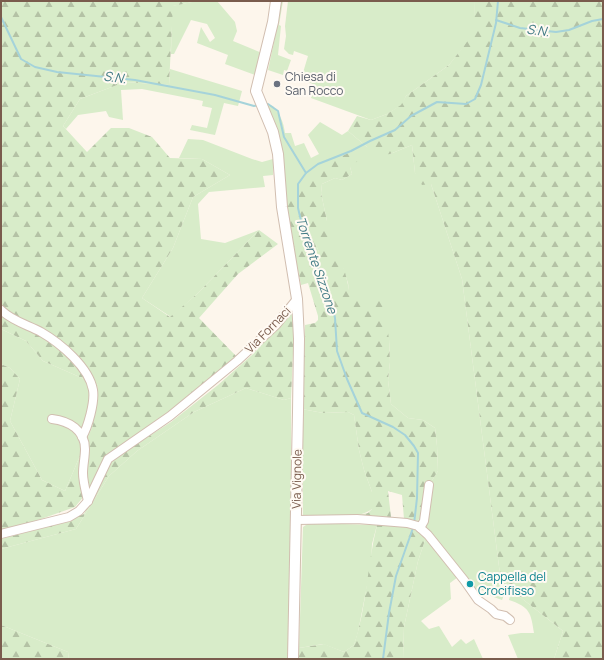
<svg xmlns="http://www.w3.org/2000/svg" width="604" height="660" font-family="Manrope,sans-serif">
	<defs>
		<pattern id="forest-firs" width="22" height="20" patternUnits="userSpaceOnUse"><rect width="22" height="20" fill="#d8ecc9"/><path d="M5 1l3.5 6h-7zM16 11l3.5 6h-7z" fill="#b4c2a5"/></pattern>
	</defs>
	<rect width="100%" height="100%" fill="#fdf6ec"/>
	<g fill="#d8ecc9">
		<polygon points="197,1 217,1 235,22 237,31 233,41 262,53 255,75 225,64 228,55 197,43 201,27 210,42 215,38 207,24 191,20 174,54 171,54 172,6"/>
		<polygon points="280,1 283,1 279,25 281,26 278,55 291,60 287,71 284,70 283,75 268,70 274,42"/>
		<polygon points="288,1 475,1 474,34 449,65 406,96 402,105 387,114 371,120 311,98 315,85 304,80 302,76 308,56 294,51 293,55 289,54 284,49 286,36 285,26"/>
		<polygon points="170,69 242,91 238,106 224,103 215,135 190,130 192,125 207,128 212,108 202,106 203,101 142,89 121,90 123,120 109,117 106,111 78,115 66,129 63,126 80,99 125,82 169,85"/>
		<path d="M267,105L273,106C281,117 283,120 285,133H291L295,146L304,143L311,158L319,154L308,135L320,122L342,135L348,131L367,147L390,154L412,145L415,173L431,184L462,279L501,582L563,631L554,659H518L508,635L521,633H534C531,613 530,607 509,600L510,596L504,595L502,600L491,596L482,590L475,595L426,530L416,521L422,518L429,485L438,471L437,446L435,428L423,420L408,418L391,404L388,380L390,362L389,339L362,301H350L348,283L343,268L319,252L316,245L327,221L321,193L322,184L335,178L342,180L352,174L350,167L352,151L286,208L281,142L277,127Z"/>
		<polygon points="188,139 203,140 252,159 262,162 273,159 273,175 263,176 265,187 209,192 198,204 201,239 225,243 259,230 197,294 171,317 142,298 173,248 193,197 230,175 202,159 179,158"/>
		<polygon points="1,329 26,341 43,361 98,385 93,425 65,491 42,480 10,421 20,379 10,368 1,364"/>
		<polygon points="246,388 284,400 291,398 292,659 69,659 68,652 1,625 1,549 76,529 109,476 137,451 194,412"/>
		<path d="M302,409L323,413L348,412L354,415L359,450L364,470L372,492V509C356,521 323,516 303,516Z"/>
		<polygon points="309,523 377,525 372,544 371,565 358,632 354,645 344,652 323,644 299,648 303,527"/>
		<polygon points="426,537 458,577 450,583 451,599 421,621 429,629 439,626 452,647 461,639 466,644 474,639 483,659 403,659 404,627 418,561"/>
	</g>
	<g fill="url(#forest-firs)">
		<polygon points="1,1 197,1 173,6 169,85 125,82 80,99 63,126 87,152 111,128 129,128 152,137 170,158 202,159 230,175 193,197 173,248 142,298 170,317 197,294 259,230 278,244 238,274 199,318 236,356 206,382 151,427 105,458 94,484 75,507 41,519 1,531 1,364 10,368 20,379 10,421 42,480 65,491 93,425 98,385 43,361 26,341 1,329"/>
		<polygon points="475,1 603,1 603,659 554,659 563,631 501,582 462,279 431,184 422,185 415,173 412,145 390,154 373,156 367,147 348,131 357,116 371,120 387,114 401,105 406,96 449,65 473,34"/>
		<path d="M353,151L359,160L350,167L352,174L342,180L335,178L322,184L321,193L327,221L329,241L316,245L319,252L325,249C328,251 333,253 336,255C345,262 349,290 351,301H383L389,339L390,362L388,380L391,404L408,418L423,420L435,428L437,446L438,471L429,485L422,518L416,521L404,519L402,495L388,491L391,517L358,515L368,513L372,509V492L364,470L359,450L354,415L348,412L323,413L302,409L305,325L315,323L318,320V316L308,283L301,285L290,231L286,208L287,202L294,189L312,170Z"/>
		<polygon points="294,310 296,318 293,353 291,398 284,400 246,388 194,412 137,451 109,476 76,529 1,549 1,539 63,522 84,514 112,460 171,422 218,385 252,355"/>
		<path d="M377,525C395,525 412,525 426,537L418,561L404,627L403,659H299V648L324,644L344,652L354,645C367,606 367,565 377,525Z"/>
		<polygon points="1,625 68,652 69,659 1,659"/>
	</g>
	<g fill="none" stroke-linecap="round" stroke-linejoin="round">
		<g stroke="#a5d3da" stroke-width="2">
			<polyline points="1,17 21,59 35,67 57,72 135,80 215,95 254,106 259,105"/>
			<polyline points="496,20 520,28 556,32 569,30 592,21 603,19"/>
			<polyline points="266,104 268,104 278,111 284,137 306,173"/>
			<polyline points="414,524 417,498 418,453 414,446 405,435 393,427 362,413 347,379 337,351 335,318 330,296 304,233 298,208 298,184 306,173 318,164 351,151 370,141 395,130 411,116 437,102 466,104 475,99 481,85 496,23 498,1"/>
			<polyline points="383,659 389,613 396,576 413,528"/>
		</g>
		<g stroke="#d1beb0" stroke-width="10">
			<g id="minor">
				<path d="M1,310C12,321 28,325 41,332C60,343 89,367 93,390C95,402 88,427 82,437"/>
				<path d="M52,419C69,421 85,430 85,449C85,457 83,465 83,473C83,482 86,492 88,501"/>
				<polyline points="296,520 357,519 407,523 418,526 428,535 464,580 478,600 491,609 496,614 505,616 510,620"/>
				<polyline points="420,528 424,521 429,485"/>
				<polyline points="1,534 69,517 79,511 88,501 108,459 170,416 237,361 276,325 297,299"/>
			</g>
		</g>
		<g stroke="#d1beb0" stroke-width="12">
			<polyline id="tertiary" points="276,1 273,22 256,91 273,132 278,154 282,207 297,299 299,339 298,412 293,659"/>
		</g>
		<use href="#minor" stroke="#fff" stroke-width="8"/>
		<use href="#tertiary" stroke="#fff" stroke-width="10"/>
	</g>
	<circle fill="#6b7280" stroke="#fffaf3" stroke-width="1.5" cx="277" cy="84" r="4"/>
	<circle fill="#0f9aa8" stroke="#fffaf3" stroke-width="1.5" cx="470" cy="584" r="4"/>
	<g text-anchor="middle" stroke-width="4" stroke-linejoin="round" paint-order="stroke">
		<g font-size="12" fill="#5b616d" stroke="#fffaf3" text-anchor="start">
			<text x="285" y="81">Chiesa di<tspan x="285" dy="14">San Rocco</tspan></text>
		</g>
		<g font-size="12" fill="#7a5c4d" stroke="#fffaf3">
			<text transform="translate(268 330) rotate(-46)" y="4">Via Fornaci</text>
			<text transform="translate(297 479) rotate(-89)" y="4">Via Vignole</text>
		</g>
		<g font-size="12" fill="#0d838f" stroke="#fffaf3" text-anchor="start">
			<text x="478" y="581">Cappella del<tspan x="478" dy="14">Crocifisso</tspan></text>
		</g>
		<g font-size="13" font-style="italic" fill="#437c86" stroke="#fffaf3">
			<text transform="translate(538 30) rotate(7)" y="5">S.N.</text>
			<text transform="translate(115 77) rotate(7)" y="5">S.N.</text>
			<text transform="translate(317 265) rotate(71)" y="5">Torrente Sizzone</text>
		</g>
	</g>
	<rect width="604" height="660" fill="none" stroke="#7a5c4d" stroke-width="4"/>
</svg>
